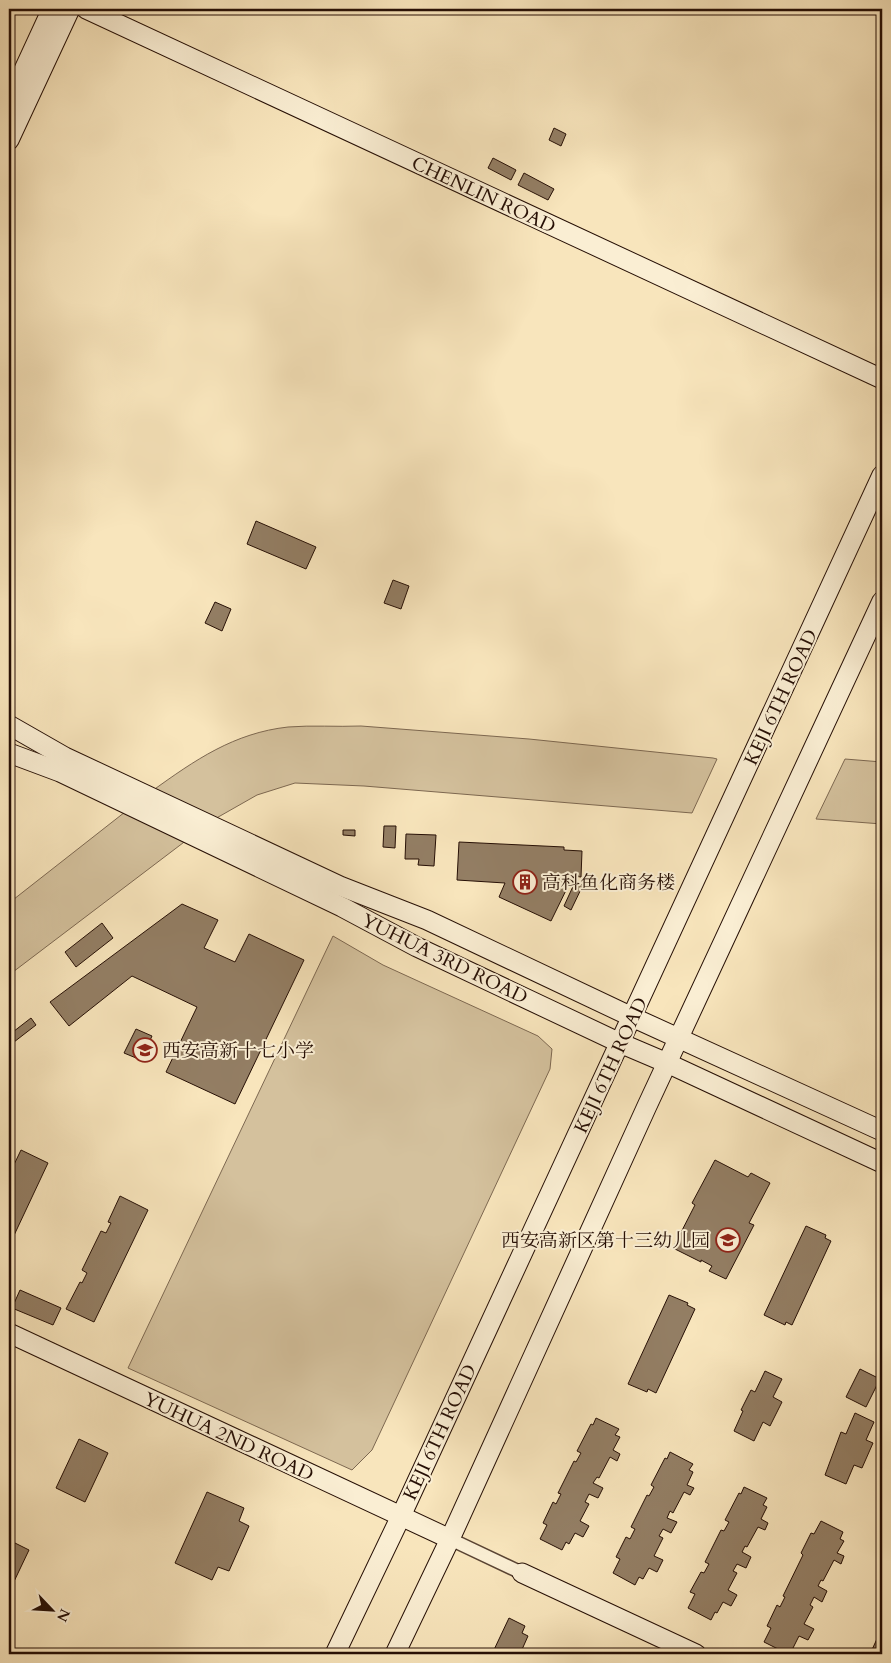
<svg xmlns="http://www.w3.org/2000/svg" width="891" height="1663" font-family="Cardo,'Noto Serif SC',serif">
	<rect width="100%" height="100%" fill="#f8e5bc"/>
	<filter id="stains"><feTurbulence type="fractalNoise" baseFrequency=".004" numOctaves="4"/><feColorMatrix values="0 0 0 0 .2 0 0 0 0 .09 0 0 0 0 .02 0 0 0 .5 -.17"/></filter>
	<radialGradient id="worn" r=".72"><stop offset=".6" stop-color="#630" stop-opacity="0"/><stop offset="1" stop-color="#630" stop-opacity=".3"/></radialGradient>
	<g fill="#d4c19d" stroke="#7d6851">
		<path d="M361,726L529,739L713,758L717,759L692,813L364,786L295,783L257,795L213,820L152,791C195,760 234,733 288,727C312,725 337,727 361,726Z"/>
		<polygon points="845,759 882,762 882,824 816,819"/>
		<polygon points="139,801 200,830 9,975 9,903"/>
		<polygon points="333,936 383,965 538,1036 552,1049 550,1069 372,1450 352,1470 128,1368"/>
	</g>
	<g fill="#937e64" stroke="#260f05">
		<polygon points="554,128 566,134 561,146 549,140"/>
		<polygon points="493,158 516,170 511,180 488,168"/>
		<polygon points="524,173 554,189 548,200 518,185"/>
		<polygon points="256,521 316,547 306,569 247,544"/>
		<polygon points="393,580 409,586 401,609 384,603"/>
		<polygon points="215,602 231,609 222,631 205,623"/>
		<polygon points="384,826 396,826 395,848 383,847"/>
		<polygon points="343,830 355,830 355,836 343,835"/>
		<polygon points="406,834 436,835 434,866 418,865 419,859 405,859"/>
		<polygon points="459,842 564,847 564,850 582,851 581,877 573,876 551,921 499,897 505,883 457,880"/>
		<polygon points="575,882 583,885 571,910 564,906"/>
		<polygon points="182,904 218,920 204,948 235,962 249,934 304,960 235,1104 166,1072 197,1007 132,976 69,1026 50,1002"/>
		<polygon points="102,923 113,938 76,967 65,952"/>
		<polygon points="31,1018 36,1025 14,1042 9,1035"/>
		<polygon points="136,1029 152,1036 141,1060 124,1053"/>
		<polygon points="21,1150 48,1163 9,1246 9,1182 12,1176 9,1175"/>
		<polygon points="715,1160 748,1177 751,1173 770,1183 749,1223 754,1225 726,1279 709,1271 712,1266 701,1260 701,1262 673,1248 695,1205 692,1203"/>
		<polygon points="120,1196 148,1210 94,1322 66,1309 80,1282 82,1283 87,1273 82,1270 101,1231 106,1233 111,1223 108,1222"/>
		<polygon points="806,1226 826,1235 825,1238 831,1241 792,1325 786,1322 785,1325 764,1315"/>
		<polygon points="20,1290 61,1308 53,1325 12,1308"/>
		<polygon points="669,1295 688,1303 687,1305 695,1309 656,1393 648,1389 647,1392 628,1384"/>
		<polygon points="860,1369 880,1379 866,1407 846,1397"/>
		<polygon points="765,1371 782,1379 773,1397 782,1402 770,1426 763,1422 754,1441 734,1431 743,1411 741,1410 751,1390 755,1392"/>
		<polygon points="855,1413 874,1422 866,1440 873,1443 862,1468 854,1465 846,1484 825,1475 841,1432 846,1434"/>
		<polygon points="596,1418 619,1429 615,1435 620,1437 613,1450 620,1454 617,1461 610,1457 599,1478 597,1477 593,1483 603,1488 598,1498 589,1494 585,1502 589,1504 580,1521 589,1526 583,1537 575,1533 569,1544 566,1542 562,1550 540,1539 547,1525 543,1523 553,1502 556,1504 561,1494 558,1493 574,1461 576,1462 581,1453 577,1451 591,1424 593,1425"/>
		<polygon points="79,1439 108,1453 85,1502 56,1488"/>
		<polygon points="670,1452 693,1464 689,1470 693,1472 687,1485 694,1488 690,1495 684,1492 673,1513 670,1511 667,1518 677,1522 671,1533 663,1529 659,1536 663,1538 654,1556 663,1560 657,1572 649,1568 643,1579 639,1577 635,1585 613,1573 620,1559 616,1557 626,1537 630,1539 635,1529 631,1527 647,1495 649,1496 654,1487 651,1485 665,1458 667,1459"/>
		<polygon points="744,1487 767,1498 763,1505 767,1507 761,1519 768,1523 765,1530 758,1527 747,1547 745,1546 742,1552 751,1557 746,1568 737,1564 733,1571 737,1573 728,1590 737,1595 731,1606 723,1602 717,1613 715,1612 711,1620 688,1608 695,1594 690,1592 701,1572 704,1573 709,1564 705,1562 721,1530 724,1531 729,1522 725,1520 739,1493 741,1494"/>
		<polygon points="207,1492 244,1508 239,1521 249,1526 229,1571 218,1567 212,1580 175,1563"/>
		<polygon points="821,1521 843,1532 840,1539 844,1541 837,1553 844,1556 841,1564 834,1560 823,1581 821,1580 818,1586 827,1591 822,1602 814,1597 810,1605 813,1607 804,1624 814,1629 808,1640 799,1636 790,1654 788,1654 764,1642 771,1628 767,1626 777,1605 780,1607 785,1597 783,1596 803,1555 801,1553 811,1533 814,1534"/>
		<polygon points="9,1540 29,1550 9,1592"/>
		<polygon points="509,1618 525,1626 522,1633 528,1636 520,1654 492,1654"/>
		<polygon points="882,1628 882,1654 870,1654"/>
	</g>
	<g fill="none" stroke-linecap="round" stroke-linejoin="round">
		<g stroke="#5a4433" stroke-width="15">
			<polyline id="street" points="450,1539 522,1573"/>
		</g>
		<g stroke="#260f05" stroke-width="21">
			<g id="secondary">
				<polyline points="86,9 882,379"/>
				<polyline points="9,102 52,9"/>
				<polyline points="9,140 70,9"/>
				<polyline points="9,725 65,757 340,886 427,920 632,1017 882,1131"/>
				<polyline points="9,753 60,772 342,907 417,947 620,1043 667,1063 882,1163"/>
				<polyline points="9,1333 450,1539"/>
				<polyline points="522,1573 696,1654"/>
				<polyline points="335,1654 401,1516 882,475"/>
				<polyline points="395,1654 450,1539 647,1106 882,601"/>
			</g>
		</g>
		<use href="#street" stroke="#faeed3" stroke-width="12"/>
		<use href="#secondary" stroke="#faeed3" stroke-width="19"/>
	</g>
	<defs>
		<g id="building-ring" transform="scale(1.25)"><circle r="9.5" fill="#faeed3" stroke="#8f2418" stroke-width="1.5"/><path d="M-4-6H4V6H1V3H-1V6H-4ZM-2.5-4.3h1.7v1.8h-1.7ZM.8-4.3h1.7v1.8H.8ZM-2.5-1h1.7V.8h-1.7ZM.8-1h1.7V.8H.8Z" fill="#8f2418"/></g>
		<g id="school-ring" transform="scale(1.25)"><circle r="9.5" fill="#faeed3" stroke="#8f2418" stroke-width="1.5"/><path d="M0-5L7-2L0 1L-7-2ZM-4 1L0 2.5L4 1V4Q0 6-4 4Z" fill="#8f2418"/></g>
	</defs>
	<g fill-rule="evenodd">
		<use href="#building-ring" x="525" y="882"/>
		<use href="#school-ring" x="145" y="1050"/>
		<use href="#school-ring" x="728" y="1240"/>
	</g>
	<g text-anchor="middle" stroke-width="4" stroke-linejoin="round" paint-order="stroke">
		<g font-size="19" fill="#260f05" stroke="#faeed3">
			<text transform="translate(484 194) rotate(25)" y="7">CHENLIN ROAD</text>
			<text transform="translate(780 697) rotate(-65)" y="7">KEJI 6TH ROAD</text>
			<text transform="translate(445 958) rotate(26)" y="7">YUHUA 3RD ROAD</text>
			<text transform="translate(610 1065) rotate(-65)" y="7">KEJI 6TH ROAD</text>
			<text transform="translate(439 1432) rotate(-65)" y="7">KEJI 6TH ROAD</text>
			<text transform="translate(229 1436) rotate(25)" y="7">YUHUA 2ND ROAD</text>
		</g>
		<g font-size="19" fill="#260f05" stroke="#faeed3" text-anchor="start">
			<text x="542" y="889">高科鱼化商务楼</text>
			<text x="162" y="1057">西安高新十七小学</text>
			<text x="710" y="1247" text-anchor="end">西安高新区第十三幼儿园</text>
		</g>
	</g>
	<rect width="891" height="1663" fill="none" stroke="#f8e5bc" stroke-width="30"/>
	<rect x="10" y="10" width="871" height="1643" fill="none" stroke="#260f05" stroke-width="2.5"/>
	<rect x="15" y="15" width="861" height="1633" fill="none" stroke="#260f05"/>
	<g transform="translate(52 1610) rotate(115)" stroke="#faeed3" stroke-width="4" paint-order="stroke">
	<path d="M0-4L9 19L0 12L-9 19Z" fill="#260f05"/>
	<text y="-8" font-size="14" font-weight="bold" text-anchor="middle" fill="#260f05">N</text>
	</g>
	<rect width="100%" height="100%" filter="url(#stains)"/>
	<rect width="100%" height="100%" fill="url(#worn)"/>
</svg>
